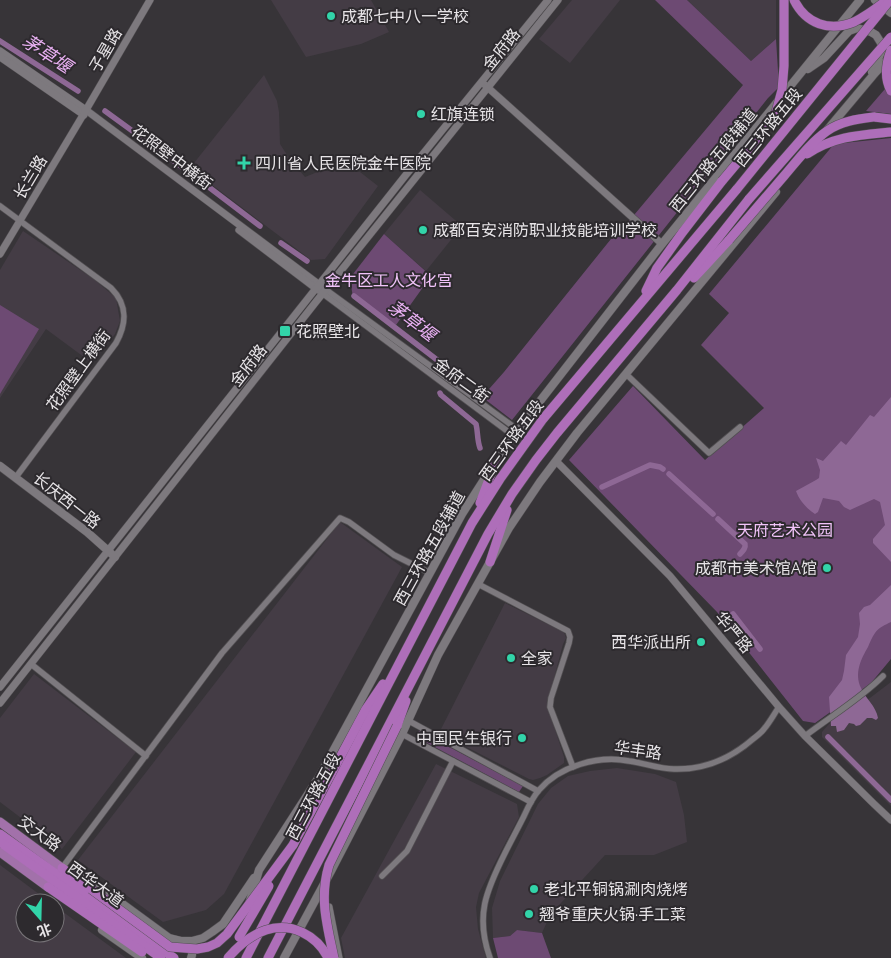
<svg xmlns="http://www.w3.org/2000/svg" width="891" height="958" font-family="Quicksand,'Noto Sans SC',sans-serif">
	<rect width="100%" height="100%" fill="#373438"/>
	<g fill="#443c45">
		<polygon points="271,0 371,0 389,32 361,44 306,57"/>
		<polygon points="572,0 620,0 570,63 539,39"/>
		<polygon points="687,0 776,0 776,39 751,61"/>
		<polygon points="264,75 277,101 279,112 280,144 289,158 305,177 320,171 360,172 378,186 325,259 311,260 190,168"/>
		<polygon points="420,190 462,226 426,271 384,234"/>
		<polygon points="23,231 95,280 116,298 120,321 115,334 92,363 46,329 0,398 0,270"/>
		<polygon points="340,522 402,567 224,894 206,910 163,922 78,860"/>
		<polygon points="505,603 564,632 566,638 563,644 547,705 564,757 564,763 547,775 540,778 533,780 529,779 439,733"/>
		<polygon points="34,674 136,752 62,849 0,802 0,718"/>
		<polygon points="891,682 891,806 822,737 822,732 829,724 842,714 866,701"/>
		<polygon points="436,764 517,804 519,817 479,893 476,907 478,929 486,958 345,958 341,938"/>
		<polygon points="617,768 655,774 676,782 684,815 687,842 654,855 605,855 550,915 542,933 517,930 510,936 493,938 492,908 500,881 538,804 551,788 568,776 590,771"/>
		<polygon points="0,865 51,903 25,903 25,933 55,933 55,906 126,958 0,958"/>
	</g>
	<g fill="#6d4a73">
		<polygon points="655,0 687,0 751,61 776,39 779,87 768,98 512,420 482,397 504,372 619,229 629,221 743,85"/>
		<polygon points="891,82 891,114 866,111"/>
		<polygon points="891,138 891,659 871,683 815,723 803,721 717,612 569,460 633,386 705,460 764,408 701,345 729,313 709,294 834,144"/>
		<polygon points="384,234 431,276 396,325 353,298 350,278"/>
		<polygon points="0,305 39,329 0,394"/>
		<polygon points="419,731 523,786 519,792 416,737"/>
		<polygon points="517,930 542,933 551,958 498,958 493,938 510,936"/>
	</g>
	<g fill="#8e6895">
		<path d="M891,397V562L873,543V539L885,525L880,502L874,499L850,510L844,507L839,501L823,498L818,512L815,514C807,509 799,500 796,491L816,480L819,478L820,470L816,458L823,461L841,441L846,445L870,415L874,417Z"/>
		<path d="M891,585V622C885,625 879,627 875,633C872,637 870,642 868,647C861,659 854,673 861,688C865,698 876,706 878,718L876,720L872,718H867L860,725L856,726L854,724L849,723L844,730L837,732L836,726H831L829,697L842,680L844,671L846,655L858,637L860,624L859,613L864,607L870,605Z"/>
	</g>
	<g fill="none" stroke-linecap="round" stroke-linejoin="round">
		<g stroke="#8e6895" stroke-width="5.5">
			<polyline points="0,41 78,91"/>
			<polyline points="105,111 197,178"/>
			<polyline points="210,188 260,226"/>
			<polyline points="281,243 307,261"/>
			<polyline points="354,296 445,366 448,368 447,372"/>
			<path d="M440,393L441,395L476,424C478,432 477,440 480,448"/>
			<polyline points="669,474 713,514"/>
			<polyline points="602,487 650,465 660,467 663,469"/>
			<path d="M718,519L745,544C746,548 743,551 740,554"/>
			<polyline points="733,614 760,649"/>
			<polyline points="828,737 891,800"/>
		</g>
		<g stroke="#535053" stroke-width="7">
			<g id="minor">
				<path d="M0,206L111,288C128,305 127,323 116,343L16,477"/>
				<polyline points="325,289 518,430"/>
				<polyline points="322,293 514,436"/>
				<polyline points="626,374 709,453 740,427"/>
				<polyline points="478,584 568,631 570,637 569,643 551,698 550,707 573,767"/>
				<polyline points="31,664 146,756"/>
				<polyline points="409,721 538,791"/>
				<polyline points="402,734 531,802"/>
				<path d="M805,736C831,716 860,699 883,676"/>
				<polyline points="62,868 222,653 340,518 349,522 394,555 430,573"/>
				<polyline points="382,876 407,851 453,761"/>
				<path d="M490,958C475,916 486,891 505,853C511,841 518,828 524,816C528,807 533,797 539,790C560,766 598,755 629,761C644,763 659,769 674,769C705,770 730,759 753,739C757,736 761,733 764,729C770,722 774,714 779,707"/>
			</g>
		</g>
		<g stroke="#535053" stroke-width="8">
			<g id="tertiary">
				<polyline points="0,51 86,110 321,286"/>
				<polyline points="0,57 84,115"/>
				<polyline points="485,85 662,244"/>
				<polyline points="239,230 318,290"/>
				<polyline points="0,254 86,110 150,0"/>
				<polyline points="556,461 670,576 779,707 805,736 874,804 891,820"/>
				<polyline points="0,687 405,176 548,0"/>
				<polyline points="0,703 315,303 558,0"/>
				<polyline points="329,907 339,958"/>
			</g>
		</g>
		<g stroke="#535053" stroke-width="9">
			<g id="secondary">
				<polyline points="875,0 891,13"/>
				<polyline points="808,69 824,58 849,31 857,28 871,32 876,35 881,43 882,50 872,72"/>
				<polyline points="828,129 875,73 889,58"/>
				<polyline points="0,466 87,532 115,557"/>
				<polyline points="77,875 98,886 169,938 181,941 192,941 203,938 212,932 223,924 254,878"/>
				<polyline points="249,904 259,870 319,777 462,514 496,461 530,414 662,244 860,0"/>
				<polyline points="102,930 142,958"/>
				<polyline points="191,958 192,955 192,943"/>
				<polyline points="284,958 331,871 402,734 438,655 509,528 540,482 577,433 776,192"/>
			</g>
		</g>
		<g stroke="#535053" stroke-width="10">
			<g id="primary">
				<polyline points="0,822 62,868"/>
				<polyline points="0,852 48,887"/>
			</g>
		</g>
		<g stroke="#535053" stroke-width="10">
			<g id="trunk">
				<polyline points="874,117 891,119"/>
				<polyline points="694,278 729,240"/>
				<polyline points="646,291 657,268 682,233 722,181"/>
				<polyline points="480,503 496,461"/>
				<polyline points="490,562 507,510"/>
				<polyline points="397,726 406,701"/>
				<polyline points="0,834 174,958"/>
				<polyline points="0,842 161,958"/>
				<polyline points="293,845 366,709 383,684"/>
				<polyline points="62,868 91,889"/>
				<polyline points="48,887 142,952"/>
				<polyline points="246,958 472,523 500,479 543,419 737,189"/>
				<polyline points="268,958 488,534 512,494 536,460 557,433 677,290 749,199"/>
			</g>
		</g>
		<use href="#minor" stroke="#7d797e" stroke-width="5.5"/>
		<use href="#tertiary" stroke="#7d797e" stroke-width="7"/>
		<use href="#secondary" stroke="#7d797e" stroke-width="8"/>
		<use href="#primary" stroke="#a271aa" stroke-width="9"/>
		<use href="#trunk" stroke="#ae6eb9" stroke-width="9"/>
		<g stroke="#535053" stroke-width="10" stroke-linecap="butt">
			<g id="trunk-bridge">
				<path d="M794,0C806,24 829,32 854,22C864,17 874,10 883,3"/>
				<path d="M891,50C886,63 884,78 891,91"/>
				<path d="M807,154C834,136 860,135 891,132"/>
				<polyline points="722,181 759,137 776,112 782,90 784,66 784,0"/>
				<polyline points="737,189 890,0"/>
				<polyline points="749,199 891,37"/>
				<path d="M729,240C747,219 766,197 784,176C797,161 810,143 827,131C841,121 858,119 874,117"/>
				<polyline points="91,889 170,947 197,949 208,947 217,943 227,934 293,845"/>
				<polyline points="239,937 269,886"/>
				<path d="M228,958C238,946 251,935 266,930C291,922 317,935 328,958"/>
				<path d="M334,958C327,925 319,898 329,865L397,726"/>
			</g>
		</g>
		<use href="#trunk-bridge" stroke="#ae6eb9" stroke-width="9"/>
	</g>
	<g fill="#32d4a9" stroke="#2d2a2e" stroke-width="2">
		<circle cx="331" cy="16" r="5"/>
		<circle cx="421" cy="114" r="5"/>
		<path d="M241.5 155.5h5v5h5v5h-5v5h-5v-5h-5v-5h5z"/>
		<circle cx="423" cy="230" r="5"/>
		<rect x="279" y="325" width="12" height="12" rx="2.5"/>
		<circle cx="827" cy="568" r="5"/>
		<circle cx="701" cy="642" r="5"/>
		<circle cx="511" cy="658" r="5"/>
		<circle cx="522" cy="738" r="5"/>
		<circle cx="534" cy="889" r="5"/>
		<circle cx="529" cy="914" r="5"/>
	</g>
	<g text-anchor="middle" stroke-width="4" stroke-linejoin="round" paint-order="stroke">
		<g font-size="16" fill="#e7e4e7" stroke="#2d2a2e" text-anchor="start">
			<text x="341" y="22">成都七中八一学校</text>
			<text x="431" y="120">红旗连锁</text>
			<text x="255" y="169">四川省人民医院金牛医院</text>
			<text x="433" y="236">成都百安消防职业技能培训学校</text>
			<text x="296" y="337">花照壁北</text>
			<text x="817" y="574" text-anchor="end">成都市美术馆A馆</text>
			<text x="691" y="648" text-anchor="end">西华派出所</text>
			<text x="521" y="664">全家</text>
			<text x="512" y="744" text-anchor="end">中国民生银行</text>
			<text x="544" y="895">老北平铜锅涮肉烧烤</text>
			<text x="539" y="920">翘爷重庆火锅·手工菜</text>
		</g>
		<g font-size="16" fill="#e7e4e7" stroke="#2d2a2e">
			<text transform="translate(501 49) rotate(-51)" y="6">金府路</text>
			<text transform="translate(105 50) rotate(-60)" y="6">子星路</text>
			<text transform="translate(768 127) rotate(-51)" y="6">西三环路五段</text>
			<text transform="translate(172 157) rotate(37)" y="6">花照壁中横街</text>
			<text transform="translate(713 160) rotate(-51)" y="6">西三环路五段辅道</text>
			<text transform="translate(30 177) rotate(-59)" y="6">长兰路</text>
			<text transform="translate(248 365) rotate(-52)" y="6">金府路</text>
			<text transform="translate(78 370) rotate(-54)" y="6">花照壁上横街</text>
			<text transform="translate(462 380) rotate(36)" y="6">金府二街</text>
			<text transform="translate(511 440) rotate(-54)" y="6">西三环路五段</text>
			<text transform="translate(67 500) rotate(38)" y="6">长庆西一路</text>
			<text transform="translate(429 548) rotate(-61)" y="6">西三环路五段辅道</text>
			<text transform="translate(734 632) rotate(50)" y="6">华严路</text>
			<text transform="translate(638 750) rotate(8)" y="6">华丰路</text>
			<text transform="translate(313 796) rotate(-62)" y="6">西三环路五段</text>
			<text transform="translate(40 833) rotate(36)" y="6">交大路</text>
			<text transform="translate(96 884) rotate(36)" y="6">西华大道</text>
		</g>
		<g font-size="16" fill="#f1c3f9" stroke="#2d2a2e">
			<text x="389" y="286">金牛区工人文化宫</text>
			<text x="785" y="536">天府艺术公园</text>
		</g>
		<g font-size="18" font-style="italic" fill="#eab1f4" stroke="#2d2a2e">
			<text transform="translate(47 54) rotate(33)" y="6">茅草堰</text>
			<text transform="translate(412 321) rotate(37)" y="6">茅草堰</text>
		</g>
	</g>
	<g transform="translate(40 918) rotate(160)"><circle r="24" fill="#2d2a2e" stroke="#777478"/>
	<path d="M0-4L9 19L0 12L-9 19Z" fill="#32d4a9"/>
	<text y="-8" font-size="14" font-weight="bold" text-anchor="middle" fill="#e7e4e7">北</text>
	</g>
</svg>
